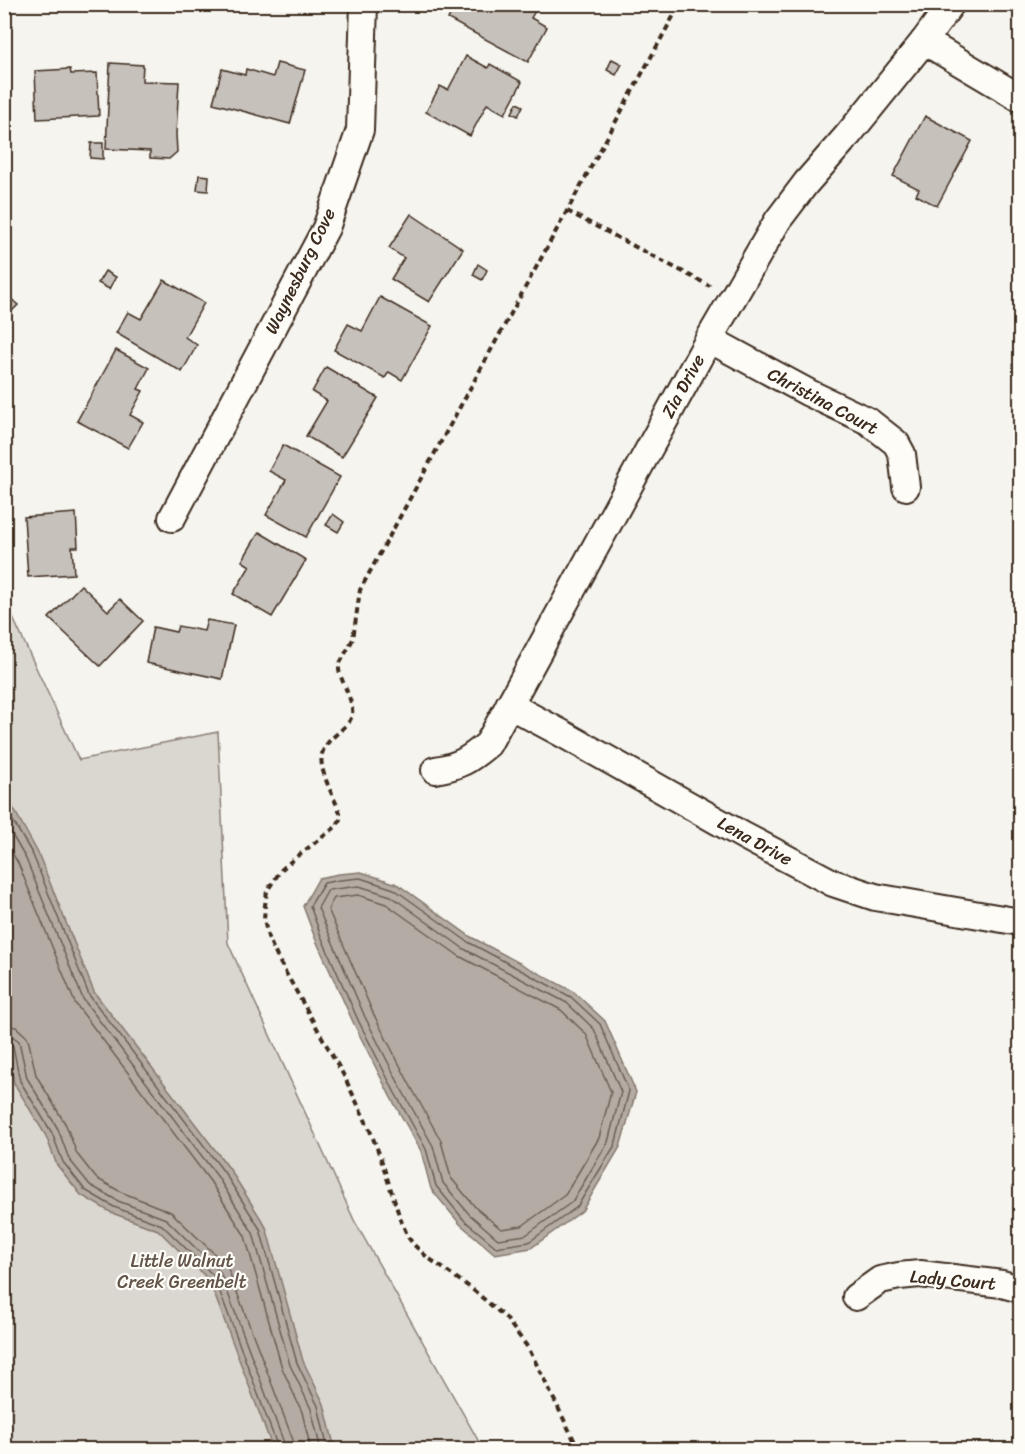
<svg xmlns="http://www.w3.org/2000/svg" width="1025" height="1454" font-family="Sriracha,sans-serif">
	<rect width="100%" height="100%" fill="#f5f4ee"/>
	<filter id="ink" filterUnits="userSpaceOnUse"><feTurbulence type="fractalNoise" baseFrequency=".0167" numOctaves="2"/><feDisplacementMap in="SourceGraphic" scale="12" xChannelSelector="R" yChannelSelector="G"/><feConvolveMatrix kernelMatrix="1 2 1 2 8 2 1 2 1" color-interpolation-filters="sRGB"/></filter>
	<g filter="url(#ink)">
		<polygon fill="#dad6d0" stroke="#8a8077" stroke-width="1.5" points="4,595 6,603 79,760 218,732 228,943 354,1220 483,1449 5,1449"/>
		<g fill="#b4aca4" stroke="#84786e" stroke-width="1.5">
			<polygon points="5,793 38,853 94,992 229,1168 266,1227 303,1361 324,1404 335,1449 273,1449 209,1280 158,1230 112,1213 81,1195 57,1165 46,1136 14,1083 6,1042 7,979 4,971"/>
			<polygon points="361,872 397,884 471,937 574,992 605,1021 636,1092 620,1147 582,1211 531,1248 495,1254 460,1224 431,1189 421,1151 390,1096 353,1022 315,938 303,906 319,878 339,874"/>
		</g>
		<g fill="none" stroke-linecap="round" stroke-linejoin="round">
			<g stroke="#6b5e54" stroke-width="1.5">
				<polyline points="4,806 33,855 89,995 224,1172 260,1229 297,1363 318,1406 328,1450"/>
				<polyline points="4,821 26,859 83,999 217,1176 253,1233 290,1365 311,1409 321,1450"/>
				<polyline points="4,839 18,863 75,1003 210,1181 245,1236 282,1368 302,1412 311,1450"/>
				<polygon points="360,878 394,889 468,942 571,997 600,1024 629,1091 615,1145 577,1207 529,1242 496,1247 464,1220 436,1186 426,1149 395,1093 358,1020 321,936 310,906 324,883 340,880"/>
				<polygon points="359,886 391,896 464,949 567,1003 594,1029 621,1092 608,1142 572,1202 526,1235 498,1239 469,1214 443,1183 433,1146 402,1090 365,1017 318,908 328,890"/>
				<polygon points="358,895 386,904 459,956 561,1010 586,1034 611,1092 599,1138 565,1195 522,1226 501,1229 476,1208 451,1178 441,1141 410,1085 373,1013 328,909 334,898"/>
				<polyline points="4,1025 16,1027 27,1037 29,1043 36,1075 66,1125 77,1154 96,1178 121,1192 171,1212 227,1266 293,1440 294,1450"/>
				<polyline points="4,1034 12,1036 19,1041 27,1078 58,1129 69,1159 90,1185 118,1201 166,1219 220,1272 284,1443 285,1450"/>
				<polyline points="4,1042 9,1042 13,1046 20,1081 52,1133 63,1162 85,1190 114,1207 162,1225 214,1276 277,1445 278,1450"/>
			</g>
		</g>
		<g fill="#c7c1bb" stroke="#3b2a1e" stroke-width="1.5">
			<polygon points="456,4 539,4 531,18 547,27 528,62 448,19"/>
			<polygon points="466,56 488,68 490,64 522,82 505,114 487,104 470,136 426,112 440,86 448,90"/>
			<polygon points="612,59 622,64 616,75 607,70"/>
			<polygon points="110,63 143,65 142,81 179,82 176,134 177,152 169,159 150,158 150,151 106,149"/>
			<polygon points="277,63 305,70 290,124 213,103 222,69 245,75 246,69 273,77"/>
			<polygon points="70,69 71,74 97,73 99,116 37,119 35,71"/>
			<polygon points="517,103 523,106 518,116 512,113"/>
			<polygon points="925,116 972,141 937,206 916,195 919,189 893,176"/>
			<polygon points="91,143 103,143 103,159 90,158"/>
			<polygon points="199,175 209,176 208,191 197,190"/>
			<polygon points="411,214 463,249 429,302 391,279 404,258 389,248"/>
			<polygon points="478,264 487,270 482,280 473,275"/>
			<polygon points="105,271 116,277 109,289 98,283"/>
			<polygon points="164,280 204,303 185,337 197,345 182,372 116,333 128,312 141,319"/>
			<polygon points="8,296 18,305 11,312 4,305 4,300"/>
			<polygon points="380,297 432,326 402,380 389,372 385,378 334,350 348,324 362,331"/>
			<polygon points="116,350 149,368 138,389 143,391 130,415 143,422 128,448 77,421"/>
			<polygon points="326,367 378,398 342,457 306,436 327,401 312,392"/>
			<polygon points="283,445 340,477 306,537 266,515 286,480 269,471"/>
			<polygon points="76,513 78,547 72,547 74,574 28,577 24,517"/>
			<polygon points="333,514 344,522 338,532 326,525"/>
			<polygon points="259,532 306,560 272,617 233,594 250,566 242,561"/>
			<polygon points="81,585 108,611 120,599 143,621 100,666 49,618"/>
			<polygon points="207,620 234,625 222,679 146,663 153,627 176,632 178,626 204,631"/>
		</g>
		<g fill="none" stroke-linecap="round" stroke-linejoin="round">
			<g stroke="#3b2a1e" stroke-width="30">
				<g id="street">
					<polyline points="924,41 1020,98"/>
					<polyline points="709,339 809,393 868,421 896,443 902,454 906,487"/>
					<polyline points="172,518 326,228 360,130 364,4"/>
					<polyline points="509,705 563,734 744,836 833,883 875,897 1020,922"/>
					<path d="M435,770C460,766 469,760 488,744L709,339L778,220L806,183L848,135L924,41L951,4"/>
					<polyline points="856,1297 880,1280 899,1276 920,1274 1002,1284 1020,1289"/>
				</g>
			</g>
			<g stroke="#3b2a1e" stroke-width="4" stroke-dasharray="6 4.5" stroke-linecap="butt">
				<polyline points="567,211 710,286"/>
				<path d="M579,1450L529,1349L505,1317L472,1289L427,1257L414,1245L408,1237L400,1218L380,1156L369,1128L344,1076L278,959L268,937L264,920L265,905L267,891L281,870L296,857L337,826L340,819V813C334,796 316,767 323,751C326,743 332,738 338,733C343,728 351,722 352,715C354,701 342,684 339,670V665L353,639L360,590L680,4"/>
			</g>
			<use href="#street" stroke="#fdfcf7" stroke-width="26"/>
		</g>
	</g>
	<g text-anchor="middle" stroke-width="4.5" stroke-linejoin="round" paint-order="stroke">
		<g font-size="18" fill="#3b2a1e" stroke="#fdfcf7">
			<text transform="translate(300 271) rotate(-64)" y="6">Waynesburg Cove</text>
			<text transform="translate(683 386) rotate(-61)" y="6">Zia Drive</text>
			<text transform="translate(823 401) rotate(28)" y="6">Christina Court</text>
			<text transform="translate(755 841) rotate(29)" y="6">Lena Drive</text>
			<text transform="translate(953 1280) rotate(5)" y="6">Lady Court</text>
		</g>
		<g font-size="18" fill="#63554a" stroke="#fdfcf7">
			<text x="182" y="1267">Little Walnut<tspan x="182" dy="21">Creek Greenbelt</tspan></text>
		</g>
	</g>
	<rect width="1025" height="1454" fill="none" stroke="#fdfcf7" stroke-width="24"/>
	<rect x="12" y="12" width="1001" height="1430" fill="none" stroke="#3b2a1e" stroke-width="2" filter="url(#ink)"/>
</svg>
